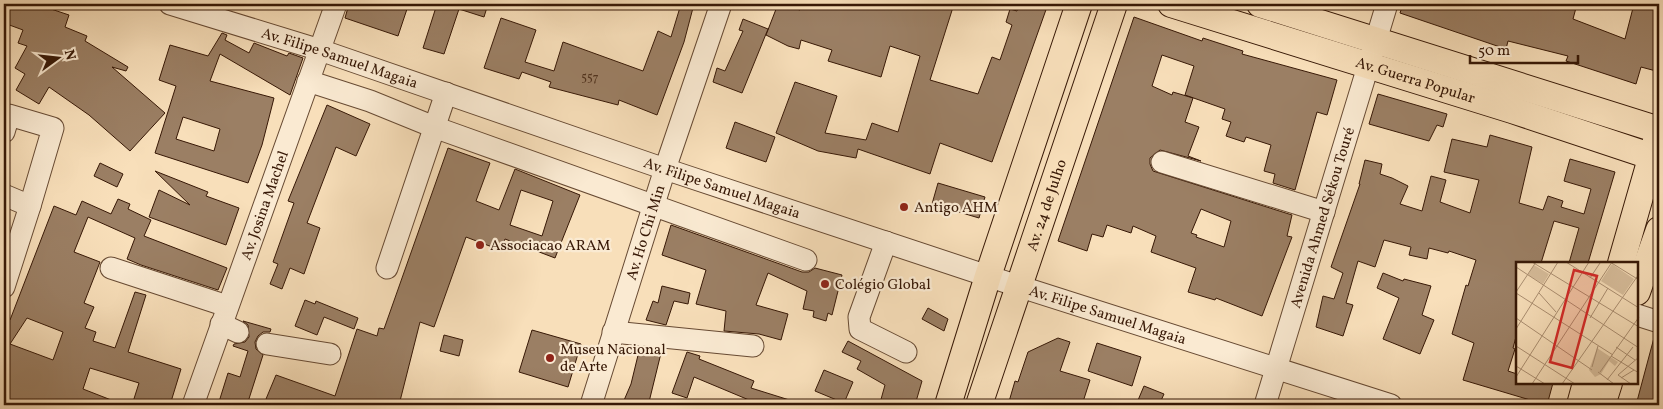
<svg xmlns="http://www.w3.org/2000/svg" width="1663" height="409" font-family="Vollkorn,serif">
	<rect width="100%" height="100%" fill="#f8dfba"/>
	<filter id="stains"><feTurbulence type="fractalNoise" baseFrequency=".004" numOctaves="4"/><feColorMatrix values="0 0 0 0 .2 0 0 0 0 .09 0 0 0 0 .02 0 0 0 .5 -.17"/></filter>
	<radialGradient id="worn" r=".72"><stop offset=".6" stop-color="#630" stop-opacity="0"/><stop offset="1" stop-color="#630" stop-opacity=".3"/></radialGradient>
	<g fill="#9b7f64" stroke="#371806" fill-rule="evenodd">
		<polygon points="4,4 36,4 69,15 65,27 87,36 85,41 128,67 126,71 112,67 165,113 130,151 89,115 49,87 39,104 16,90 25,74 15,68 27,46 18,43 23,30 4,23"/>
		<polygon points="349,4 388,4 407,9 398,36 345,18"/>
		<polygon points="437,4 488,4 484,17 459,9 444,54 423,48"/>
		<polygon points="681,4 694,4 684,42 657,115 619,100 618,105 549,87 551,82 522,72 519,79 484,68 501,18 536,30 525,62 554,71 563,42 643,71 658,31 671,37"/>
		<polygon points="778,4 800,10 803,4 954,4 930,80 978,94 992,57 1000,60 1012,25 1006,22 1010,9 1017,11 1019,4 1048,4 992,162 940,143 930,174 858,149 856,158 818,151 776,133 795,82 837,96 825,133 866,140 872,123 898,132 920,56 890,46 881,77 828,61 832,50 801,40 799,49 788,46 766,35"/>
		<polygon points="1403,4 1485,4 1498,8 1499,4 1577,4 1573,19 1625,39 1634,4 1659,4 1659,58 1656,71 1641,67 1636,84 1566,61 1568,56 1508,41 1506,49 1400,13"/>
		<path d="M1134,17L1202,41L1203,38L1243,51L1242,54L1337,80L1327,115L1317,112L1295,190L1273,183L1275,174L1264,171L1271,145L1246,137L1244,142L1226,136L1231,122L1222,119L1225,109L1185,95L1194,66L1162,55L1152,86L1172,95L1173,92L1193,98L1185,122L1199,127L1188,156L1201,161L1160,150L1150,158V164L1153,171L1292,215L1287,236L1292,237L1262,316L1216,298L1215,300L1188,292L1196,268L1151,252L1156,236L1133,226L1131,233L1107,225L1103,237L1092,234L1087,251L1058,241ZM1201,209L1231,221L1224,247L1196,237L1197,235L1191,233Z"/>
		<polygon points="743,19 768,29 742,93 713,82 717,68 725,71 743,31 739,30"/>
		<path d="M222,33L227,35L225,40L249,53L254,43L287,56L289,53L303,58L290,95L220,54L210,81L274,98L262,145L248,183L155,153L176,86L159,80L170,45L208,56ZM183,117L220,129L214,151L176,139Z"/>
		<polygon points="1378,94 1447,114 1443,127 1437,125 1429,141 1369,124"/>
		<polygon points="327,105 370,124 356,156 336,147 307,223 320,228 304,274 290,268 282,289 270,284 278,264 273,262 294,203 288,201"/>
		<polygon points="735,122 775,137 766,162 726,148"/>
		<polygon points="1490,135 1532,147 1519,203 1543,210 1548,196 1563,201 1561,207 1584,214 1591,189 1564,181 1570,159 1615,172 1588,263 1569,263 1579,228 1554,221 1541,263 1517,263 1517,333 1513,348 1515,349 1508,371 1517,374 1517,383 1553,383 1547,405 1463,380 1474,343 1452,334 1466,285 1468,286 1476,260 1449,251 1448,253 1429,248 1427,259 1409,255 1411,247 1384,240 1375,267 1358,261 1346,303 1353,305 1343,336 1316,327 1323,296 1334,299 1343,273 1331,267 1360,184 1359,184 1365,160 1382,164 1380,174 1392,178 1408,186 1400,204 1422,211 1431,176 1446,180 1440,202 1470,213 1479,180 1444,172 1452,139 1487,147"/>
		<path d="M448,148L490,163L476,201L499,210L515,169L580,195L555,258L505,239L500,250L466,237L434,327L420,322L399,405H284L266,399L276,375L335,396L357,329L377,336L379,328L384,329ZM521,190L553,201L542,236L510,225Z"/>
		<polygon points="100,163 123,174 117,187 94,176"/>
		<polygon points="155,171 208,192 206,196 239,208 226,245 149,217 159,190 190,205"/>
		<polygon points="938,183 985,197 979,218 932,204"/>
		<path d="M118,199L130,204L128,209L151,220L144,236L227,268L218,290L141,265L127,259L135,238L88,217L74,252L100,262L84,303L94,307L85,328L96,332L93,341L115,348L135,292L146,295L128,352L181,369L170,405H132L139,383L90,368L83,389L124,405H17L4,401V316L10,320L54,206L76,215L82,201L111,214ZM27,318L63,332L53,360L10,344Z"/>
		<polygon points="671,225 802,272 809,272 815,268 842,275 832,315 828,313 826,321 813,317 814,311 803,309 807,291 768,273 756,305 788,314 781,340 759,334 724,331 726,311 696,304 706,270 662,255"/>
		<polygon points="1383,273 1403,281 1404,279 1431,286 1422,315 1434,320 1420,354 1383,339 1399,298 1377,288"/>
		<polygon points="662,286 690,293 688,304 674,301 666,325 646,320 653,301 658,303"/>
		<polygon points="305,300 315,304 316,301 358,318 354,329 324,317 317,335 295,326"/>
		<polygon points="928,308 948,319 944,331 922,319"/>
		<polygon points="243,321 271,329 270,332 263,332 258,336 255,342 256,349 263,355 247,405 218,405 228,373 240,377 248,351 233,346 234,344 245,342 249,337 248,325"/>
		<polygon points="532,330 581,344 568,387 519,372"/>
		<polygon points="1655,334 1659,334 1659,405 1636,405"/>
		<polygon points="444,335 463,340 459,356 440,351"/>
		<polygon points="1058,338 1070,342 1060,371 1090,380 1082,405 1008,405 1015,381 1018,382 1028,352"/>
		<polygon points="848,341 922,381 915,405 880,403 885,385 857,369 861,361 842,352"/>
		<polygon points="1097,343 1141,357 1132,386 1088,371"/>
		<polygon points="640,347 662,349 649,402 641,401 642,405 622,405 631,384"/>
		<polygon points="687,352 700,356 699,359 754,381 751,388 799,403 798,405 761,405 694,377 687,398 672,393"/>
		<polygon points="824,370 853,382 844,403 815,391"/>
		<polygon points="1144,386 1164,394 1159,405 1136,405"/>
	</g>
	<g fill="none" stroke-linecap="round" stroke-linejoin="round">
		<g stroke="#674a33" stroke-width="23">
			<g id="minor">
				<path id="s1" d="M170,4L320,50L665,169L1018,286L1391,405"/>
				<polyline points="308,81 370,101 434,127 806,260"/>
				<polyline points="4,132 9,115 53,128 30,206"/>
				<polyline points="1162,162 1324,212"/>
				<polyline points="4,195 30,206 4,287"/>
				<polyline points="886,242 859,317 860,329 906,352"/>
				<polyline points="111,268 227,306"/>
				<polyline points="387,268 446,93"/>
				<polyline points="1637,315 1659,322"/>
				<polyline points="221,324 238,332"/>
				<polyline points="613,332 753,346"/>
				<polyline points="267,344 330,354"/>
				<path id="s2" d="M193,405L336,4"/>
				<path id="s3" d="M591,405L665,169L721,4"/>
				<path id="s4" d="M1265,405L1387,4"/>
			</g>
		</g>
		<g stroke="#371806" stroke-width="28">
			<g id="major">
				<path id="s5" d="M1171,4L1512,110L1659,159"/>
				<polyline points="1260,4 1659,130"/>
				<polyline points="1621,263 1656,141"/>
				<polyline points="1637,292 1659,230"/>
				<polyline points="948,405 988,276 1079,4"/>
				<path id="s6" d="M979,405L1114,4"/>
				<polyline points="1580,405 1586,383"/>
				<polyline points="1602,405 1609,383"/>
			</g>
		</g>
		<use href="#minor" stroke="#faead2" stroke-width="21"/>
		<use href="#major" stroke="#f8dfba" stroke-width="26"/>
	</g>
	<g fill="#8f2418" stroke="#faead2" stroke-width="2">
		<circle cx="904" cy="207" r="5"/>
		<circle cx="480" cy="245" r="5"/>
		<circle cx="825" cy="284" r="5"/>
		<circle cx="550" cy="358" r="5"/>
	</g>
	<g text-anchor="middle" stroke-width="4.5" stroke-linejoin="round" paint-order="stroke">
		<g font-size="12" fill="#50321e">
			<text x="590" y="81">557</text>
		</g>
		<g font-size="15" fill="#371806" stroke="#faead2">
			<text dy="5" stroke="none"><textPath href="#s1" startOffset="178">Av. Filipe Samuel Magaia</textPath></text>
			<text dy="5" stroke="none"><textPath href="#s5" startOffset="256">Av. Guerra Popular</textPath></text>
			<text dy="5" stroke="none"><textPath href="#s1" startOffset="582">Av. Filipe Samuel Magaia</textPath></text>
			<text dy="5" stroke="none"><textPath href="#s2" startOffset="212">Av. Josina Machel</textPath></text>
			<text dy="5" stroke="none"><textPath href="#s6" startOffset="211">Av. 24 de Julho</textPath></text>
			<text dy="5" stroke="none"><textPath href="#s4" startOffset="196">Avenida Ahmed Sékou Touré</textPath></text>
			<text dy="5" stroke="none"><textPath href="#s3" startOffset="181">Av. Ho Chi Min</textPath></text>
			<text dy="5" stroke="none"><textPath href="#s1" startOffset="988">Av. Filipe Samuel Magaia</textPath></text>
		</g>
		<g font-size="15" fill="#371806" stroke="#faead2" text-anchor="start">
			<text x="914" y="212">Antigo AHM</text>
			<text x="490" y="250">Associacao ARAM</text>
			<text x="835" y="289">Colégio Global</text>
			<text x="560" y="354">Museu Nacional<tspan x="560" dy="17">de Arte</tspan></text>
		</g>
	</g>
	<g transform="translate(1516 262)">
		<rect width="122" height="122" fill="#f8dfba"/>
		<path d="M96,2L118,17L107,33L85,19ZM18,3L33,12L27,22L12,13ZM81,86L102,100L99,104L93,99L85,112L79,115L73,108Z" fill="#d7bd9b"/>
		<path fill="none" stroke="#ab8f72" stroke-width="1" d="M16,0L123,65M50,0L123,46M94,0L123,18M0,5L123,86M74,16L84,1M0,30L20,0M0,31L97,93M23,31L40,50M0,56L76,108M74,56L92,26M0,67L42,0M0,84L59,122M100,85L119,98M95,94L123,111M0,104L29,122M76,105L82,84M82,110L98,122M84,110L123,55M0,115L73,0M105,116L118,108M91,118L117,85M16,122L96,0M46,122L123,12M115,122L102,113L123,95"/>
		<path fill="#d62828" fill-opacity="0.15" stroke="#d62828" stroke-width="2.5" d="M58,8L81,14L56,106L34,100Z"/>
		<rect width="122" height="122" fill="none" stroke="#371806" stroke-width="2.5"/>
	</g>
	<rect width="1663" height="409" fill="none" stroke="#f8dfba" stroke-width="20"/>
	<rect x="5" y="5" width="1653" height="399" fill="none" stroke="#371806" stroke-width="2.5"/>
	<rect x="10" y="10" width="1643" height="389" fill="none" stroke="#371806"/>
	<g transform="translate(58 58) rotate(75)" stroke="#faead2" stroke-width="4" paint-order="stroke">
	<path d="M0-4L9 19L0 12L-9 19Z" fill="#371806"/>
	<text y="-8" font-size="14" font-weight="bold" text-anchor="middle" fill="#371806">N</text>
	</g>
	<path d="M1470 55v8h108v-8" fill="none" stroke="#371806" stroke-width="2.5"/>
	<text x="1478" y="55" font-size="15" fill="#371806" stroke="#faead2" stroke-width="4" paint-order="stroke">50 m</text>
	<rect width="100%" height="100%" filter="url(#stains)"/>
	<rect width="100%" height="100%" fill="url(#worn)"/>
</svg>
